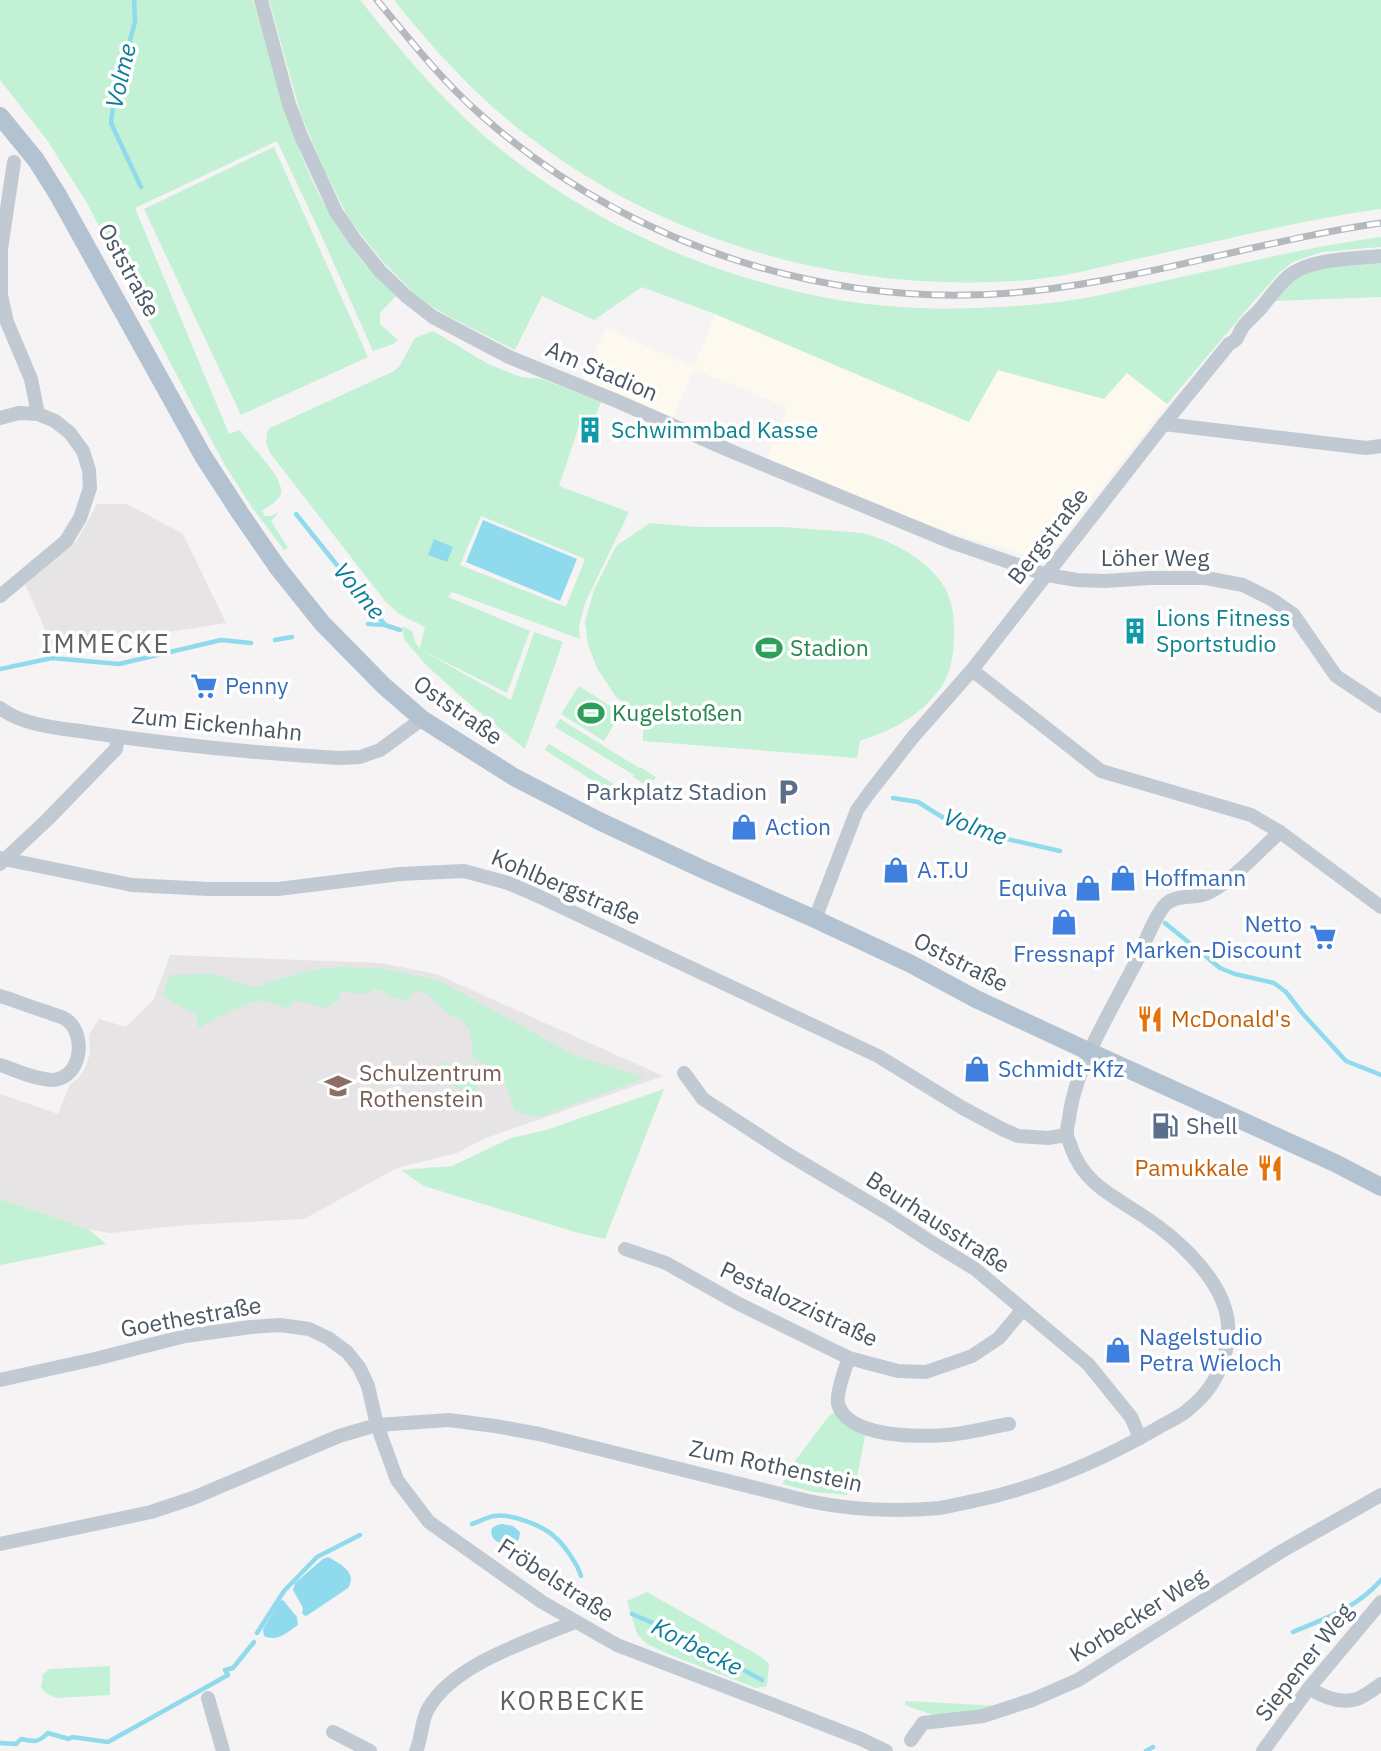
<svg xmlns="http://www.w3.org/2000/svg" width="1381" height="1751" font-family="'IBM Plex Sans',sans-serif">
	<rect width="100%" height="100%" fill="#f5f3f3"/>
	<polygon fill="#fdf9ef" points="715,314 969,422 998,370 1104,399 1127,373 1167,404 1044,561 962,536 896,513 766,459 788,408 694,369 673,419 582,380 606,328 694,367"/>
	<g fill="#e6e4e5">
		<polygon points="97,504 127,504 183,534 226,623 54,650 25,584 78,539"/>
		<polygon points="170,955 381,963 436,974 663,1076 486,1138 457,1153 397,1168 304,1219 186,1225 110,1233 88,1229 0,1199 0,1094 58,1114 70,1084 79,1078 86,1066 90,1053 89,1035 99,1019 126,1027 154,999"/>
	</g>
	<g fill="#c3f1d5" fill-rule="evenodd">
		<path d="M0,0H253C280,89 299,183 359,257C370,271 384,283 396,296L380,313V324L398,340L393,344L373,351L323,239L277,141L135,208L229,434L240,430C247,443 289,481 280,496C276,502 268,507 262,511L265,516H271L279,512L271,521L288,548L284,550L251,506L226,467L193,406L87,203L47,140L0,80Z"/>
		<path d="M269,0H360C398,47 436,94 482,134C582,220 708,277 838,300C911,312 986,310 1059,302C1092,298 1126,289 1159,282C1232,266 1306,247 1381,237V247L1322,252L1293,262L1280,272L1253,302L1167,404L1127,373L1104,399L998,370L969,422L715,314L642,287L594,320L542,296L515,350L446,315L419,298L383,262L349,219L322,165L301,115Z"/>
		<path d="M394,0H1381V209C1299,220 1217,242 1136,259C1101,267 1064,277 1029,280C842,295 656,241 510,122C467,86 429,44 394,0Z"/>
		<polygon points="274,147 368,357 241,415 144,209"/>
		<path d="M1381,260V297L1274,301C1282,292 1291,280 1302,273C1323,262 1357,262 1381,260Z"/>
		<path d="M433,331L488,364L521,377L542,379L601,402L591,426L580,423L559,486L629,512L585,603L579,626L580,639L452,592L448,597L530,631L507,693L421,650L511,700L534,632L563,642L525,749L466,701L426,665L404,639L402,626L412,631L416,644L420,648L425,627L399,614L385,601L270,453L266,442L267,432L270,428L392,372L399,367L415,338ZM481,516L585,559L566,607L460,565Z"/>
		<path d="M650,523L698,527H784L862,533C892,540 934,563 947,592C953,605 954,620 954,634C954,650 952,667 945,681C942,687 937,693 932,698C912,721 888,731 860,741L857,758L643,741L644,717L616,697L597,668L588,645L585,622L594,590L616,546Z"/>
		<polygon points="579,686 621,713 604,741 561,714"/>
		<polygon points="560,719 639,768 640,767 656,777 649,787 633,777 634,775 555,727"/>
		<polygon points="549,744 625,791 626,789 644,800 637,809 545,750"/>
		<path d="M340,967L380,968L440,981L574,1055L645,1078L539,1117L515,1111L500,1070L473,1059L472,1042L470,1031L462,1020L448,1014L428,995L415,989L408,1001L388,996L383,991L373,989L368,994L341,992L337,1003L334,1002L326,1008L294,1000L291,1006L286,1008C279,1006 272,1002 265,1001C251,998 212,1021 198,1028L196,1015L162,996L170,975L215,974L235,982L256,987L282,978L312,970Z"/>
		<polygon points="441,1062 481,1075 475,1094 435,1080"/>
		<polygon points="664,1089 605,1239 575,1232 424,1186 401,1170 452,1166 511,1138 546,1130"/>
		<polygon points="0,1199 88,1229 106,1244 0,1265"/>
		<polygon points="838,1409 866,1431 857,1477 849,1477 847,1495 814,1492 782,1484 795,1461 828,1417"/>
		<polygon points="647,1592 760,1656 769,1664 767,1686 756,1688 673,1656 647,1644 637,1634 627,1601"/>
		<polygon points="110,1666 110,1695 56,1698 47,1694 41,1688 43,1674 50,1669"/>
		<polygon points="906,1701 1000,1706 938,1717 905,1705"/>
	</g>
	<g fill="#90daee">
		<polygon points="483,520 577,559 560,601 466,562"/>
		<polygon points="434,539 453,547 447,562 428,555"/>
		<path d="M502,1524L513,1526L520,1532L519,1539L515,1544C504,1546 488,1542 492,1528L497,1525Z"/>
		<path d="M328,1557C341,1564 358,1573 348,1588L308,1615L305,1616L302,1613L303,1608L293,1590L295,1583L323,1559Z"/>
		<path d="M283,1600L297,1617L298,1625C286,1633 278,1642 264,1636L263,1629L280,1601Z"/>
	</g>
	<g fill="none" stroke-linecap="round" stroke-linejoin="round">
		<g stroke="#90daee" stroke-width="4.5">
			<polyline points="134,0 135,22 128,47 118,65 111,123 141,187"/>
			<polyline points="296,514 385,625 400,630"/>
			<polyline points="368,624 385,625"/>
			<polyline points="275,640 292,637"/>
			<polyline points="0,669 52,658 119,664 221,640 251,643"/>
			<polyline points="893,798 918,802 942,817 990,831 1007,839 1060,851"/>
			<polyline points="1165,923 1220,968 1235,974 1274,983 1286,992 1303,1014 1346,1061 1381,1075"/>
			<path d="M472,1524C479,1522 487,1517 494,1516C511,1513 544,1526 556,1538C564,1545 578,1565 581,1576"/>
			<polyline points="632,1614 676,1633 762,1680"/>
			<path d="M1293,1632C1326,1618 1357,1608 1381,1580"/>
			<polyline points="257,1633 284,1591 317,1557 360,1535"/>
			<path d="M0,1743L16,1744L21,1739C34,1742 38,1743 48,1733L69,1739L72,1737L108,1742L228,1675L225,1670L233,1668L254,1642"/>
			<polyline points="1146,1751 1153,1747"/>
		</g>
		<g stroke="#c1cad2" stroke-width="14">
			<polyline points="261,0 289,104 301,136 336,212 355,240 380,271 406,296 433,317 509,357 617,401 733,452 951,542 1047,575 1077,580 1105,581 1150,578 1206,578 1243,585 1271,599 1293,614 1336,676 1381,706"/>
			<polyline points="14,162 1,249 1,295 7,322 31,379 38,414"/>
			<polyline points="0,418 19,413 38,414 55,421 70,433 83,451 89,470 90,488 80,518 66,541 0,596"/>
			<polyline points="1164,424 1366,448 1381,446"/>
			<polyline points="972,670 1101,771 1251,815 1280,832 1381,907"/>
			<path d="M0,708C25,727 63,728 93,733C174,745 256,753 339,758L360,757L380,750L422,719"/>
			<polyline points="0,858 132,885 208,889 278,889 400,874 464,871 508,883 536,895 878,1056 961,1107 1002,1129 1018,1136 1048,1138 1067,1135"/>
			<polyline points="0,864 47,820 116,749 118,737"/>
			<path d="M815,919L857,810L870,792L913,737L972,670L1164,424L1229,344C1239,339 1237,337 1242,328C1247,321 1255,315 1261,308C1270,297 1279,284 1290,275C1313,258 1354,259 1381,256"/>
			<path d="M0,996C16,1001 31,1007 47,1012C53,1015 62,1016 67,1020C87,1036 81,1078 53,1080C36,1080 16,1070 0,1065"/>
			<polyline points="684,1073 703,1099 786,1153 885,1212 931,1242 975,1269 1088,1364 1131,1417 1140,1438"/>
			<polyline points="625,1249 666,1263 737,1303 849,1358 898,1371 926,1372 972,1356 999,1338 1023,1309"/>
			<path d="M849,1358C845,1368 836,1394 838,1404C848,1438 918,1437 946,1435C967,1434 989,1427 1009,1424"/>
			<polyline points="0,1380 95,1359 185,1336 251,1327 280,1325 309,1329 328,1338 347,1352 359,1367 368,1386 377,1425 397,1480 429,1522 542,1602 617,1645 774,1705 861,1739 886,1751"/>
			<path d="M0,1544L151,1512L193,1498L339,1436L377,1425L449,1420L495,1426L539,1434L808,1501C851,1510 896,1512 940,1508C951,1506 963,1503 974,1501C1036,1488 1100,1461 1156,1429C1167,1422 1181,1417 1190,1408C1221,1383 1238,1338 1222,1300C1209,1269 1176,1238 1149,1220C1117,1197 1085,1187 1071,1147C1070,1143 1068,1140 1067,1136C1066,1131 1068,1124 1069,1119C1075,1066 1113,1008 1137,960C1143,947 1156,913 1166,904C1178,893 1197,900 1210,892C1234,879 1259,851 1280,832"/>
			<path d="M1309,1688C1323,1697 1340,1704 1357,1699C1365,1696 1374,1689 1381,1684"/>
			<polyline points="208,1698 223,1751"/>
			<polyline points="333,1732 370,1751"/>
			<polyline points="911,1740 923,1723 983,1716 1032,1700 1078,1680 1282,1551 1381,1495"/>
			<path d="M416,1751C422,1738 421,1721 428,1709C453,1664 529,1641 575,1622"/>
			<polyline points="1263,1751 1309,1688 1381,1602"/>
		</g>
		<polyline stroke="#b3c2d1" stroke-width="18" points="0,116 36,160 58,195 203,456 240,513 278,568 322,623 384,686 422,719 514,777 599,821 702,869 815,919 911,964 976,999 1090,1052 1335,1163 1381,1187"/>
		<g stroke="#b5b8bd" stroke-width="7">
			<path id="rail" d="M377,0C410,40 442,81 481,115C630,247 834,313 1032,291C1150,278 1264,240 1381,223"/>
		</g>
		<use href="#rail" stroke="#fff" stroke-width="4.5" stroke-dasharray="13" stroke-linecap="butt"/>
	</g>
	<defs>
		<g id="building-bare" transform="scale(2.1)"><path d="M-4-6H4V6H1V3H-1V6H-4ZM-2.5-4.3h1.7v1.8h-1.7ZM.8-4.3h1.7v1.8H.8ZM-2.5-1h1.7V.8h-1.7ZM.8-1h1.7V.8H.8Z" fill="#0f9aa8" stroke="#fff" stroke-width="2.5" paint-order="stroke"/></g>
		<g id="stadium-bare" transform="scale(2.1)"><path d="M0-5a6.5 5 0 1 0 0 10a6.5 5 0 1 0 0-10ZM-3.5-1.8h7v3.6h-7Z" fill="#2e9e5b" stroke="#fff" stroke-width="2.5" paint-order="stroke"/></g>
		<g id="supermarket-bare" transform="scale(2.1)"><path d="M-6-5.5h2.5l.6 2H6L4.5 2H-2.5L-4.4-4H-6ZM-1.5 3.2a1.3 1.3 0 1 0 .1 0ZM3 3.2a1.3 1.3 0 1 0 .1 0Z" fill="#3f7fe0" stroke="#fff" stroke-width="2.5" paint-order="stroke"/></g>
		<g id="parking-bare" transform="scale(2.1)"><path d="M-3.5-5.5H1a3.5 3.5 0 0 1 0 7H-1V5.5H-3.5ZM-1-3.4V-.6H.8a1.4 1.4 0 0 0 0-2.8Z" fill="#5c6f8a" stroke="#fff" stroke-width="2.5" paint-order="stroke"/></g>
		<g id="shop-bare" transform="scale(2.1)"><path d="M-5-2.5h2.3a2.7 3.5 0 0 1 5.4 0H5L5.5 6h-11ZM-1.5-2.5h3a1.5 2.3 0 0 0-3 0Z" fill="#3f7fe0" stroke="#fff" stroke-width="2.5" paint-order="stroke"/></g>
		<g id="restaurant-bare" transform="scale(2.1)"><path d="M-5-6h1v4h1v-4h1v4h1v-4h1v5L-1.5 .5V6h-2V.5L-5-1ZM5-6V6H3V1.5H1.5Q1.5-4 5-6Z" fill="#e8710a" stroke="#fff" stroke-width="2.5" paint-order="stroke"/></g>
		<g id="school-bare" transform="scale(2.1)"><path d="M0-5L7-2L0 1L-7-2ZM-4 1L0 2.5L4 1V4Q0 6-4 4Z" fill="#8d6e63" stroke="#fff" stroke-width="2.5" paint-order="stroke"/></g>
		<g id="fuel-bare" transform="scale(2.1)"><path d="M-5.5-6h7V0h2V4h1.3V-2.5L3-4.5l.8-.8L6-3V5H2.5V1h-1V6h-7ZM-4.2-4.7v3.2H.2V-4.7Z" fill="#5c6f8a" stroke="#fff" stroke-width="2.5" paint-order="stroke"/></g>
	</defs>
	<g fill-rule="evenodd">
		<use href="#building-bare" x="590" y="430"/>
		<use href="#building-bare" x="1135" y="631"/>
		<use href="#stadium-bare" x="769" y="648"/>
		<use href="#supermarket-bare" x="204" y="686"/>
		<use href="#stadium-bare" x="591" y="713"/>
		<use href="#parking-bare" x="788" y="792"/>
		<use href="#shop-bare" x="744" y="827"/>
		<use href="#shop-bare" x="896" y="870"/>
		<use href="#shop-bare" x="1123" y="878"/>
		<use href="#shop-bare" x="1088" y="888"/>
		<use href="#shop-bare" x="1064" y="922"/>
		<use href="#supermarket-bare" x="1323" y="937"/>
		<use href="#restaurant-bare" x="1150" y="1019"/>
		<use href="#shop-bare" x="977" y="1069"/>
		<use href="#school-bare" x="338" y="1086"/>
		<use href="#fuel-bare" x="1165" y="1126"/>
		<use href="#restaurant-bare" x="1270" y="1168"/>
		<use href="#shop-bare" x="1118" y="1350"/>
	</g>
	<g text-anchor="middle" stroke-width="7" stroke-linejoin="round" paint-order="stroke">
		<g font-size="23" fill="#4a5661" stroke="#fff">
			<text transform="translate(129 270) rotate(61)" y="8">Oststraße</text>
			<text transform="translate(602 371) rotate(23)" y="8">Am Stadion</text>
			<text transform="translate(1048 536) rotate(-52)" y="8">Bergstraße</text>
			<text x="1155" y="566">Löher Weg</text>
			<text transform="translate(458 710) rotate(35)" y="8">Oststraße</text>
			<text transform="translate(217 724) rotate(6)" y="8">Zum Eickenhahn</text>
			<text transform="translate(566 887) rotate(23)" y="8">Kohlbergstraße</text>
			<text transform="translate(961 962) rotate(27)" y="8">Oststraße</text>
			<text transform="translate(938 1222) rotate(33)" y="8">Beurhausstraße</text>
			<text transform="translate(799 1304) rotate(25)" y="8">Pestalozzistraße</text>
			<text transform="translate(191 1317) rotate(-10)" y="8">Goethestraße</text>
			<text transform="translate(776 1466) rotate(12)" y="8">Zum Rothenstein</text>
			<text transform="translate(556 1580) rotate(33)" y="8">Fröbelstraße</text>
			<text transform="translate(1138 1615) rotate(-32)" y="8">Korbecker Weg</text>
			<text transform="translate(1304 1662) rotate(-52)" y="8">Siepener Weg</text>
		</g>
		<g font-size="23" fill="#0d838f" stroke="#fff" text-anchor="start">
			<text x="611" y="438">Schwimmbad Kasse</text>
			<text x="1156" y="626">Lions Fitness<tspan x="1156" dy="26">Sportstudio</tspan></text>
		</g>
		<g font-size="23" fill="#27864d" stroke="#fff" text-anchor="start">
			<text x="790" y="656">Stadion</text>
			<text x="612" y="721">Kugelstoßen</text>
		</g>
		<g font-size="23" fill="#366cbe" stroke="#fff" text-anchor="start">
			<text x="225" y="694">Penny</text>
			<text x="765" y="835">Action</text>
			<text x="917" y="878">A.T.U</text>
			<text x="1144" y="886">Hoffmann</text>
			<text x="1067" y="896" text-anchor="end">Equiva</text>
			<text x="1302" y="932" text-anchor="end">Netto<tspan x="1302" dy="26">Marken-Discount</tspan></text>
			<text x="1064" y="962" text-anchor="middle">Fressnapf</text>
			<text x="998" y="1077">Schmidt-Kfz</text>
			<text x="1139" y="1345">Nagelstudio<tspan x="1139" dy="26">Petra Wieloch</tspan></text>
		</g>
		<g font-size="23" fill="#4e5e75" stroke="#fff" text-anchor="end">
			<text x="767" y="800">Parkplatz Stadion</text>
			<text x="1186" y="1134" text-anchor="start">Shell</text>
		</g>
		<g font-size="23" fill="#c56008" stroke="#fff" text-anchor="start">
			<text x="1171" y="1027">McDonald's</text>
			<text x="1249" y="1176" text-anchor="end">Pamukkale</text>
		</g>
		<g font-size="23" fill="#785e54" stroke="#fff" text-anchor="start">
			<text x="359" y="1081">Schulzentrum<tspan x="359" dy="26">Rothenstein</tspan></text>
		</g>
		<g font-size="24" font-style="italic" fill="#0c7c9b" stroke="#fff">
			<text transform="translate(121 76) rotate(-77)" y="8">Volme</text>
			<text transform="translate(359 591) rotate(50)" y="8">Volme</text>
			<text transform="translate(975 827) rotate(20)" y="8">Volme</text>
			<text transform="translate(697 1647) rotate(27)" y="8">Korbecke</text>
		</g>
		<g font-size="26" letter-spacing="2" fill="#5f6368" stroke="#fff">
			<text x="106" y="653">IMMECKE</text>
			<text x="573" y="1710">KORBECKE</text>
		</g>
	</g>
</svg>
